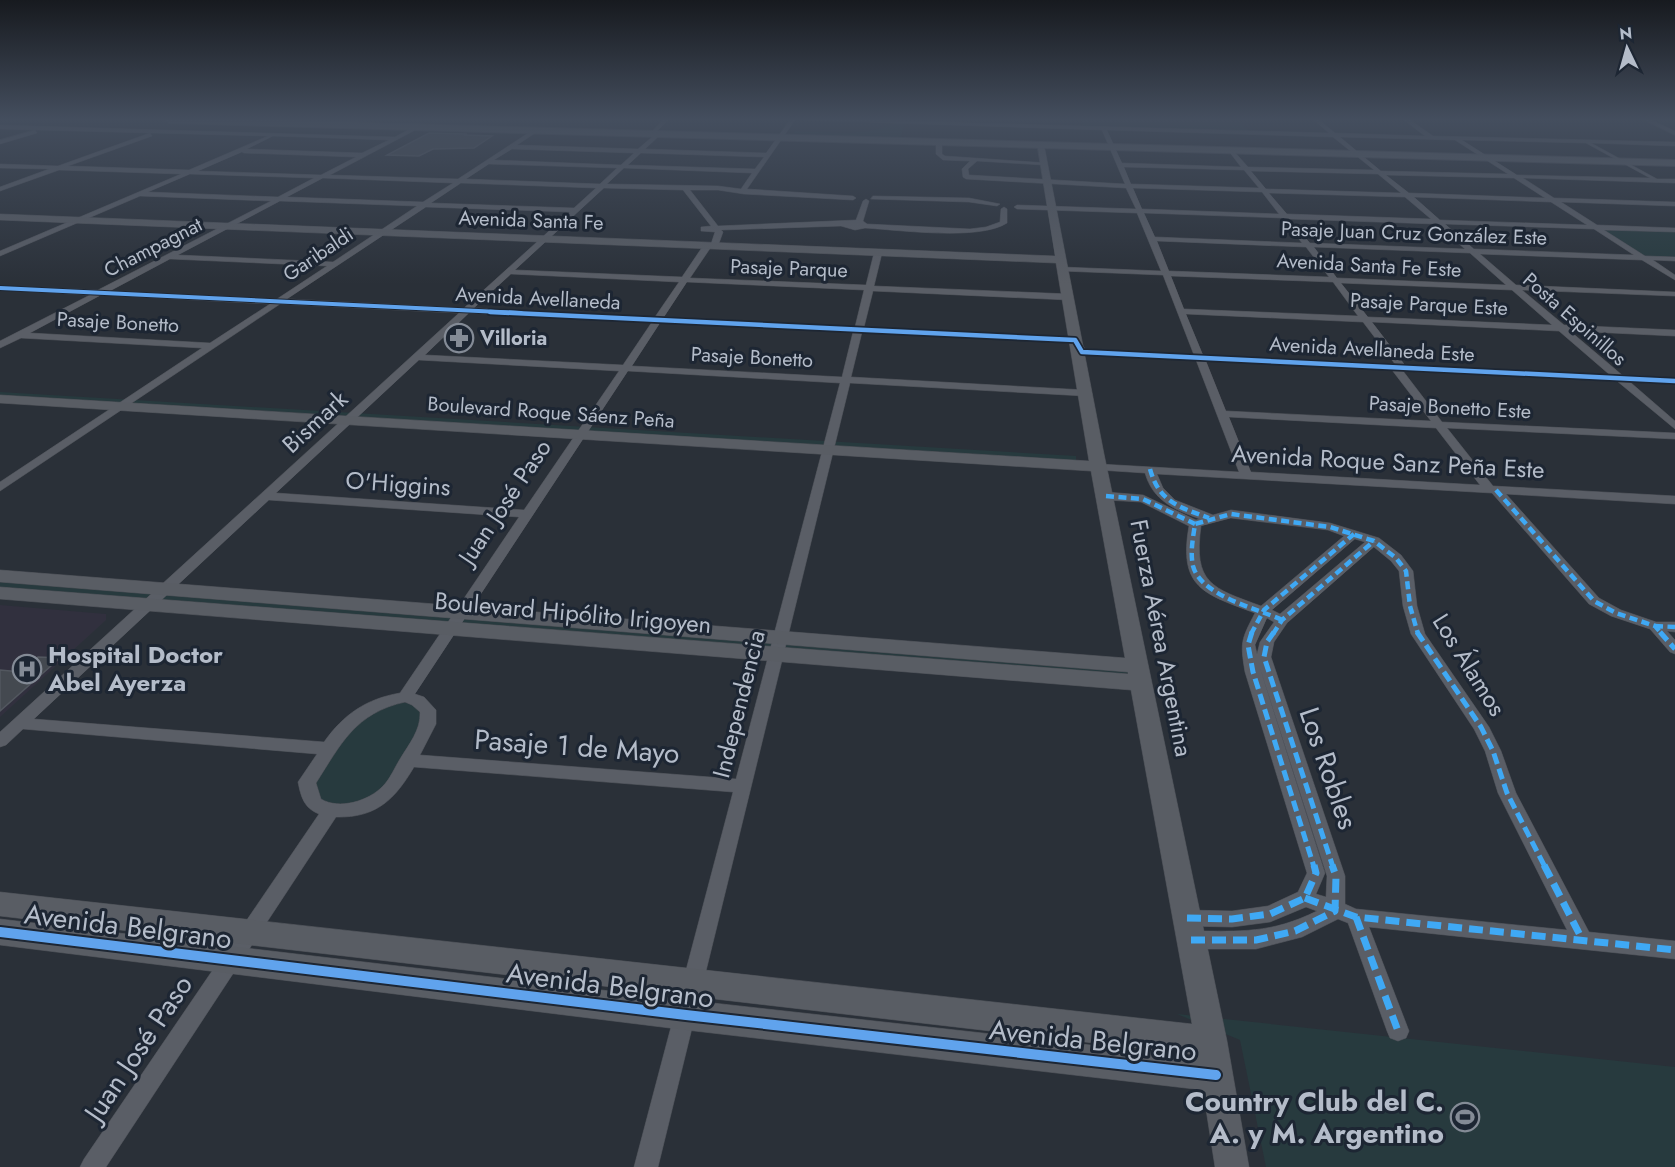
<svg xmlns="http://www.w3.org/2000/svg" width="1675" height="1167" font-family="Jost,sans-serif">
	<rect width="100%" height="100%" fill="#2a3038"/>
	<polygon fill="#31303e" points="0,605 106,614 106,620 0,717"/>
	<g fill="#273a3e">
		<polygon points="1082,120 1238,120 1249,132 1084,127"/>
		<path d="M894,123L905,124L900,137L793,135L795,131C826,132 866,138 894,123Z"/>
		<polygon points="1597,227 1669,229 1675,233 1675,259 1645,258"/>
		<polygon points="0,392 1076,456 1076,461 0,397"/>
		<polygon points="0,576 1139,666 1142,683 0,593"/>
		<polygon points="405,697 428,710 389,791 331,811 309,795 353,717"/>
		<polygon points="1177,1014 1675,1067 1675,1167 1266,1167 1240,1040"/>
	</g>
	<g fill="#444950" stroke="#52575f" stroke-width="1.5">
		<polygon points="429,133 467,134 464,135 492,136 474,148 433,149 419,156 387,155"/>
		<polygon points="38,657 60,658 0,711 0,670 21,672"/>
	</g>
	<g fill="none" stroke-linecap="round" stroke-linejoin="round">
		<g stroke="#484c53" stroke-width="1">
			<g id="street">
				<polygon points="663,120 668,120 653,135 649,135"/>
				<path d="M790,120H795L747,189L853,196L856,198L853,200L744,194L718,190H690L718,226L856,220L863,201L866,199L869,201L863,221L867,224L970,229L986,227L1000,222L1001,209L1004,207L1007,209V223C979,241 900,230 865,228L855,230L841,226L721,230L723,232L718,246L714,248L711,247L690,278L866,285L874,253L878,251L882,253L874,286L1069,294L1073,297L1069,300L873,291L864,327L1075,337L1078,338L1085,349L1194,355L1163,275L1062,271L1058,269L1062,267L1161,271L1137,213L1017,209L1014,207L1017,205L1136,209L1126,188L966,179L963,177L962,169L970,161L943,160L936,154V142L939,140L942,142V154L945,156L1047,163L1044,165L977,161L968,169L969,175L1125,184L1102,130L802,120H872L1329,133L1314,120H1319L1335,133L1425,136L1404,120H1410L1433,136L1675,142V146L1591,143L1657,179H1675V183L1523,178L1554,198L1675,202V206L1561,202L1597,225L1675,228V232L1604,230L1645,256L1675,257V261L1653,260L1675,275V280L1642,260L1480,254L1516,285L1675,292V296L1522,290L1564,325L1675,330V336L1570,331L1622,375L1675,378V384L1630,382L1675,421V429L1617,381L1403,371L1442,422L1675,433V439L1447,428L1493,486L1675,496V504L1506,494L1599,598L1621,610L1656,622H1675V632L1667,631L1675,640V654L1670,652L1650,629L1611,616L1589,604L1492,493L1157,474L1163,488L1175,500L1213,515L1231,510L1330,523L1379,538L1401,555L1413,571L1417,606L1425,634L1489,727L1501,751L1516,793L1589,932L1675,941V959L1369,927L1409,1031L1406,1038L1398,1041L1390,1038L1387,1031L1348,923L1338,919L1302,937L1256,949H1191L1184,946L1181,940L1184,934L1191,931C1242,931 1270,934 1317,911L1306,907L1270,922L1232,927L1187,926L1180,924L1177,918L1180,912L1187,910L1232,911L1268,906L1298,892L1307,873L1245,672C1240,642 1241,640 1255,613C1204,594 1178,588 1189,526L1141,502L1106,500L1100,496L1106,492L1143,495L1196,520L1200,519C1175,510 1153,501 1145,473L1099,470L1093,467L1099,464L1239,472L1196,360L1082,355L1079,354L1072,343L862,332L851,377L1085,390L1090,393L1085,396L850,383L658,1167H634L733,792L414,767C395,799 377,818 336,817L106,1167H80L84,1159L319,814C304,808 301,797 298,782L317,754L23,729L6,745L0,747V732L459,313L280,304L0,491V482L202,348L21,338L0,348V341L90,295L0,290V286L98,290L271,201L140,196L0,256V251L181,174L59,170L0,191V187L49,169L0,168V164L58,166L150,133L152,136L68,166L189,170L268,136L0,129V125L395,137L417,125L419,128L330,175L458,179L536,128L538,131L517,145L638,149L658,132L660,135L645,149L766,153ZM1107,130L1333,137L1374,170L1248,167L1231,148L1228,150L1241,167L1122,163ZM273,136L389,140L362,153L247,149ZM1340,137L1455,140L1508,174L1381,171ZM1462,140L1586,143L1650,178L1517,175ZM512,149L634,153L621,165L494,160ZM242,152L244,153L356,157L321,175L198,171ZM641,153L764,157L755,169L628,165ZM489,164L617,168L600,184L466,179ZM1124,167L1244,170L1259,188L1131,184ZM624,168L752,173L741,189L718,186L607,184ZM1251,171L1378,174L1401,193L1266,189ZM190,174L314,178L278,197L148,192ZM1386,175L1514,178L1545,198L1409,193ZM323,178L453,183L423,202L287,197ZM461,183L596,188L574,208L431,203ZM604,188L683,190L711,226L701,227V231L715,232L711,244L705,243L682,277L515,270ZM1133,188L1262,192L1279,214L1142,209ZM1269,193L1405,197L1431,219L1287,214ZM1414,197L1551,202L1587,225L1440,220ZM280,201L417,206L333,262L178,255ZM426,207L570,212L464,308L287,299ZM1144,213L1283,218L1302,243L1155,237ZM1290,219L1436,224L1465,249L1310,243ZM1445,224L1594,229L1634,255L1474,249ZM1157,241L1306,247L1329,277L1169,271ZM1314,247L1470,253L1506,285L1337,278ZM170,259H171L327,266L277,299L110,291ZM511,274L679,282L655,317L474,308ZM1171,276L1333,282L1358,316L1184,309ZM687,282L864,290L855,327L664,317ZM1341,283L1512,290L1552,325L1368,317ZM101,295L270,304L210,343L30,333ZM469,313L652,322L623,365L425,355ZM1186,314L1363,322L1395,364L1203,355ZM1372,322L1559,331L1610,375L1405,365ZM660,323L853,332L842,377L632,366ZM419,360L619,371L524,510L276,493ZM1206,361L1392,370L1431,421L1226,411ZM628,371L840,383L736,779L420,755L436,724V710L424,697L415,694ZM1229,417L1436,428L1480,485L1251,472ZM269,500L519,517L400,693C366,699 344,714 324,742L34,719ZM1231,518L1328,530L1344,536L1261,606C1212,588 1193,584 1201,526ZM1355,539L1365,542L1280,614L1272,610ZM1374,547L1391,561L1399,571L1403,606L1411,634L1474,729L1485,751L1498,793L1567,930L1356,909L1345,904V876L1271,657L1274,642L1287,623ZM1267,618L1274,622L1260,642L1257,654L1255,645ZM1259,665L1327,876L1326,897L1316,894L1325,873ZM405,702L412,705L420,712C421,730 409,744 400,759C395,767 390,779 383,786C369,801 339,810 321,799L316,783C341,744 355,713 405,702Z"/>
				<polygon points="1644,120 1651,120 1675,131 1675,135"/>
				<polygon points="35,130 37,133 0,144 0,140"/>
				<polygon points="873,196 969,198 1000,204 997,206 969,202 871,199"/>
			</g>
		</g>
		<g stroke="#484c53" stroke-width="1">
			<polygon id="secondary" points="1037,143 1044,145 1104,454 1227,1041 1249,1167 1215,1167 1203,1090 686,1030 0,945 0,919 686,1000 1198,1057 1197,1055 0,916 0,892 1192,1024 1131,690 0,599 0,587 1128,674 1128,672 0,582 0,570 1125,658 1091,471 0,403 0,395 1089,461 1056,263 0,220 0,214 1055,256"/>
		</g>
		<g stroke="#484c55" stroke-width="2">
			<polygon id="primary" points="165,120 268,120 1675,160 1675,166 169,123"/>
		</g>
		<use href="#street" fill="#5a5e66" fill-rule="evenodd"/>
		<use href="#secondary" fill="#595d64" fill-rule="evenodd"/>
		<use href="#primary" fill="#5c6168" fill-rule="evenodd"/>
		<g stroke="#3fa9f5" stroke-width="4.5" stroke-dasharray="8 4.5" stroke-linecap="butt">
			<path d="M1150,469C1159,502 1179,507 1209,518"/>
			<polyline points="1496,490 1594,601 1616,613 1655,626 1662,634"/>
			<polyline points="1106,496 1143,499 1195,524"/>
			<path d="M1282,620C1256,608 1201,596 1193,566C1190,552 1193,538 1195,524L1231,514L1330,527L1374,541L1396,558L1406,571L1410,606L1418,634"/>
			<polyline points="1655,626 1675,627"/>
			<polyline points="1251,634 1264,610 1354,534"/>
			<polyline points="1273,634 1282,620 1374,541"/>
		</g>
		<g stroke="#3fa9f5" stroke-width="5" stroke-dasharray="11 5" stroke-linecap="butt">
			<polyline points="1252,632 1248,645 1253,672 1314,867"/>
			<polyline points="1274,632 1267,642 1264,657 1333,867"/>
			<polyline points="1417,632 1481,727 1493,751 1507,793 1545,867"/>
			<polyline points="1660,632 1675,649"/>
		</g>
		<g stroke="#3fa9f5" stroke-width="7" stroke-dasharray="14 7" stroke-linecap="butt">
			<polyline points="1544,865 1582,939"/>
			<polyline points="1305,898 1356,917 1675,950"/>
			<polyline points="1356,917 1398,1031"/>
			<polyline points="1187,918 1232,919 1270,914 1305,898 1316,873 1314,865"/>
			<polyline points="1191,940 1256,940 1295,931 1335,911 1336,876 1332,865"/>
		</g>
		<g stroke="#1d2633" stroke-width="6">
			<polyline id="cycleway-far2" points="0,288 521,313"/>
		</g>
		<g stroke="#1d2633" stroke-width="8">
			<polyline id="cycleway-far1" points="490,312 1075,340 1082,352 1675,381"/>
		</g>
		<g stroke="#1d2633" stroke-width="14">
			<polyline id="cycleway" points="0,932 686,1015 1216,1075"/>
		</g>
		<use href="#cycleway-far2" stroke="#60a3ed" stroke-width="4"/>
		<use href="#cycleway-far1" stroke="#60a3ed" stroke-width="4.5"/>
		<use href="#cycleway" stroke="#60a3ed" stroke-width="10"/>
	</g>
	<linearGradient id="sky" x2="0" y2="1"><stop stop-color="#171a1f"/><stop offset="0.42" stop-color="#444e5e"/><stop offset="1" stop-color="#444e5e" stop-opacity="0"/></linearGradient>
	<rect width="1675" height="284" fill="url(#sky)"/>
	<defs>
		<g id="pharmacy-ring" transform="scale(1.5)"><circle r="9.5" fill="#1d2633" stroke="#848b96" stroke-width="1.5"/><path d="M-2-6h4v4h4v4h-4v4h-4v-4h-4v-4h4Z" fill="#848b96"/></g>
		<g id="hospital-ring" transform="scale(1.5)"><circle r="9.5" fill="#1d2633" stroke="#848b96" stroke-width="1.5"/><path d="M-5-5h3v3.5h4V-5h3V5h-3V1.5h-4V5h-3Z" fill="#848b96"/></g>
		<g id="stadium-ring" transform="scale(1.5)"><circle r="9.5" fill="#1d2633" stroke="#848b96" stroke-width="1.5"/><path d="M0-5a6.5 5 0 1 0 0 10a6.5 5 0 1 0 0-10ZM-3.5-1.8h7v3.6h-7Z" fill="#848b96"/></g>
	</defs>
	<g fill-rule="evenodd">
		<use href="#pharmacy-ring" x="459" y="338"/>
		<use href="#hospital-ring" x="27" y="669"/>
		<use href="#stadium-ring" x="1465" y="1117"/>
	</g>
	<g text-anchor="middle" stroke-width="6" stroke-linejoin="round" paint-order="stroke">
		<g font-size="20" fill="#b4bcc9" stroke="#1d2633">
			<text transform="translate(531 220) rotate(2)" y="7">Avenida Santa Fe</text>
			<text transform="translate(1414 233) rotate(2)" y="7">Pasaje Juan Cruz González Este</text>
			<text transform="translate(153 247) rotate(-27)" y="7">Champagnat</text>
			<text transform="translate(318 254) rotate(-34)" y="7">Garibaldi</text>
			<text transform="translate(1369 265) rotate(3)" y="7">Avenida Santa Fe Este</text>
			<text transform="translate(789 268) rotate(2)" y="7">Pasaje Parque</text>
			<text transform="translate(538 298) rotate(3)" y="7">Avenida Avellaneda</text>
			<text transform="translate(1429 304) rotate(3)" y="7">Pasaje Parque Este</text>
			<text transform="translate(1575 319) rotate(41)" y="7">Posta Espinillos</text>
			<text transform="translate(118 322) rotate(3)" y="7">Pasaje Bonetto</text>
			<text transform="translate(1372 349) rotate(3)" y="7">Avenida Avellaneda Este</text>
			<text transform="translate(752 357) rotate(3)" y="7">Pasaje Bonetto</text>
			<text transform="translate(1450 407) rotate(3)" y="7">Pasaje Bonetto Este</text>
			<text transform="translate(551 412) rotate(4)" y="7">Boulevard Roque Sáenz Peña</text>
		</g>
		<g font-size="20" font-weight="bold" fill="#b4bcc9" stroke="#1d2633" text-anchor="start">
			<text x="480" y="345">Villoria</text>
		</g>
		<g font-size="24" fill="#b4bcc9" stroke="#1d2633">
			<text transform="translate(315 422) rotate(-43)" y="8">Bismark</text>
			<text transform="translate(1388 462) rotate(3)" y="8">Avenida Roque Sanz Peña Este</text>
			<text transform="translate(398 484) rotate(4)" y="8">O'Higgins</text>
			<text transform="translate(505 502) rotate(-56)" y="8">Juan José Paso</text>
			<text transform="translate(573 613) rotate(5)" y="8">Boulevard Hipólito Irigoyen</text>
			<text transform="translate(1161 638) rotate(79)" y="8">Fuerza Aérea Argentina</text>
			<text transform="translate(1469 665) rotate(58)" y="8">Los Álamos</text>
			<text transform="translate(739 704) rotate(-76)" y="8">Independencia</text>
		</g>
		<g font-size="24" font-weight="bold" fill="#b4bcc9" stroke="#1d2633" text-anchor="start">
			<text x="48" y="663">Hospital Doctor<tspan x="48" dy="28">Abel Ayerza</tspan></text>
		</g>
		<g font-size="28" fill="#b4bcc9" stroke="#1d2633">
			<text transform="translate(577 746) rotate(4)" y="10">Pasaje 1 de Mayo</text>
			<text transform="translate(1329 768) rotate(71)" y="10">Los Robles</text>
			<text transform="translate(128 926) rotate(7)" y="10">Avenida Belgrano</text>
			<text transform="translate(610 985) rotate(7)" y="10">Avenida Belgrano</text>
			<text transform="translate(1093 1040) rotate(6)" y="10">Avenida Belgrano</text>
			<text transform="translate(138 1048) rotate(-56)" y="10">Juan José Paso</text>
		</g>
		<g font-size="28" font-weight="bold" fill="#b4bcc9" stroke="#1d2633" text-anchor="end">
			<text x="1444" y="1111">Country Club del C.<tspan x="1444" dy="32">A. y M. Argentino</tspan></text>
		</g>
	</g>
	<g transform="translate(1627 48) rotate(355)" stroke="#1d2633" stroke-width="4.5" paint-order="stroke">
	<path d="M0-4.5L10 22L0 15L-10 22Z" fill="#b4bcc9"/>
	<text y="-9" font-size="16" font-weight="bold" text-anchor="middle" fill="#b4bcc9">N</text>
	</g>
</svg>
